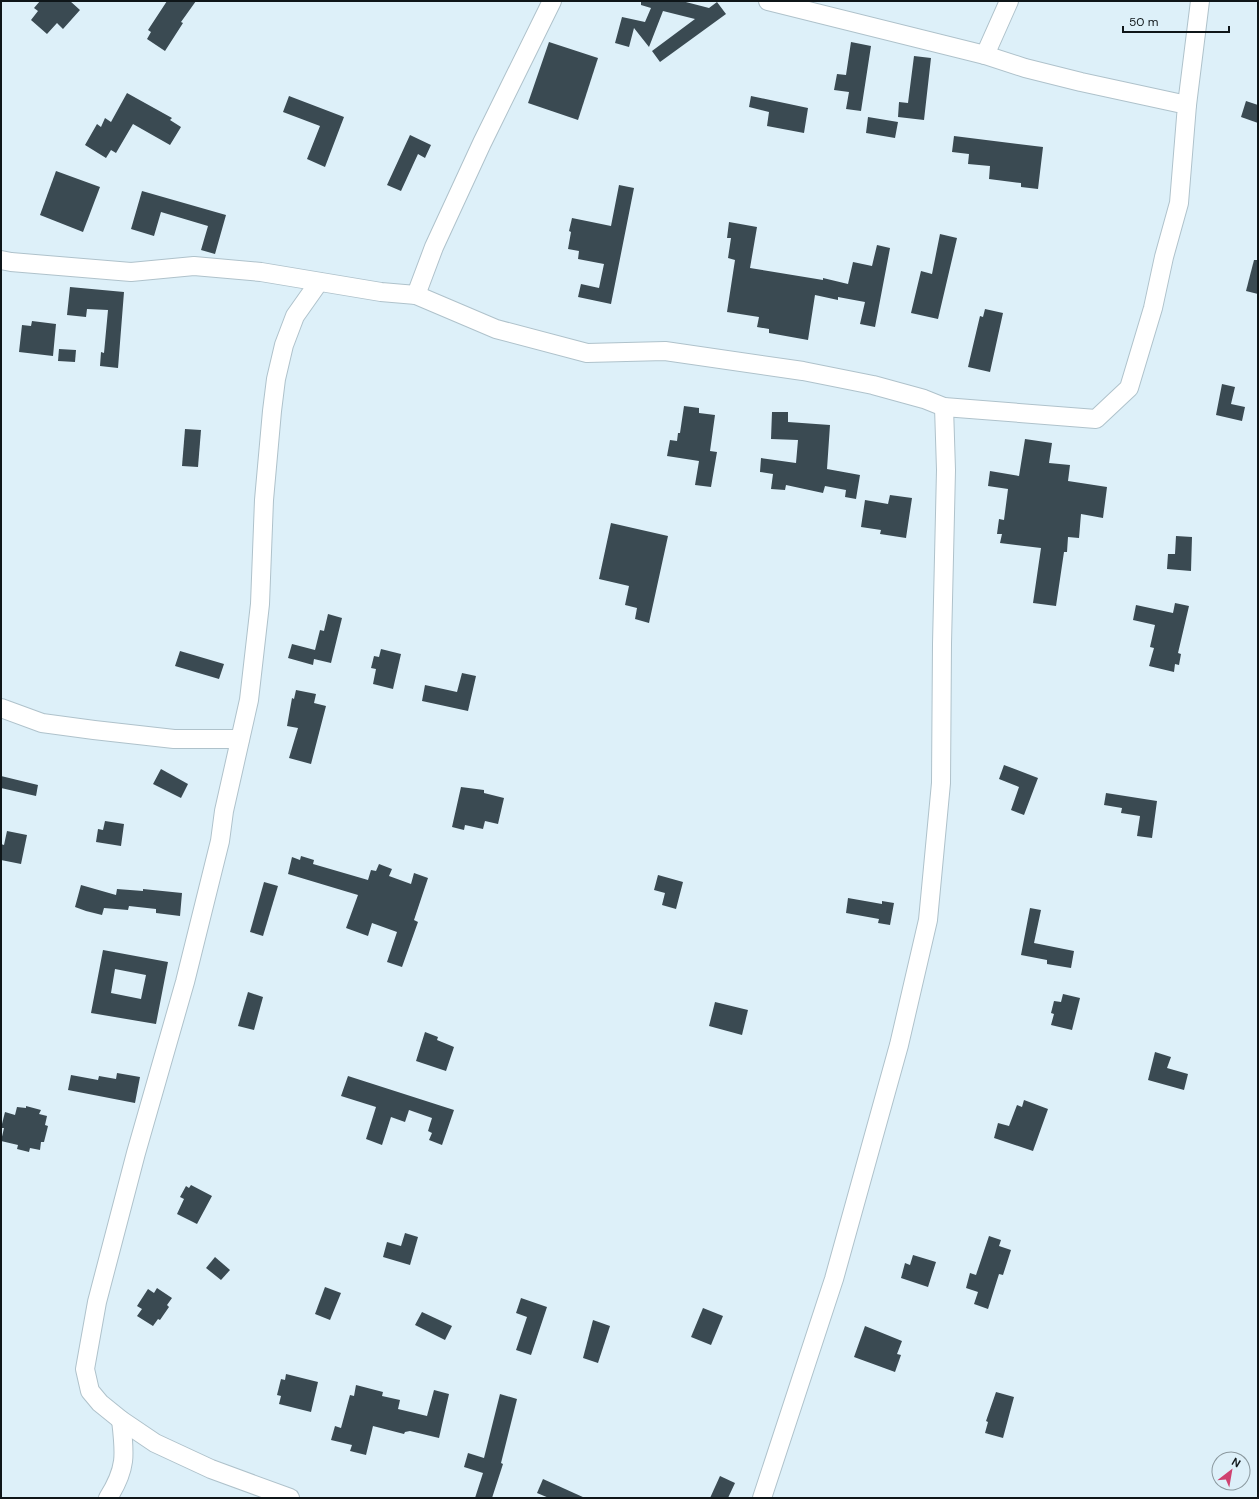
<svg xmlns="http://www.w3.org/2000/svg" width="1259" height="1499" font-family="'DM Sans',sans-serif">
	<rect width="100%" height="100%" fill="#ddf0f9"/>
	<g fill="#3a4a52" fill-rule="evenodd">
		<polygon points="40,1 70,1 80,10 63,29 57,23 47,34 31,20 38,11 34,8"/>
		<polygon points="167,1 196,1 181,22 183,23 165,51 147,39 151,32 148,30"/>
		<polygon points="641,1 682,1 709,8 717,2 726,14 660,62 652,51 695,19 663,11 649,47 634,28 629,47 615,43 622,17 645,22 651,8 641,5"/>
		<polygon points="549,42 598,58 578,120 528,103"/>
		<polygon points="851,42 871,46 861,111 846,109 849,92 834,90 837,74 846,75"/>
		<polygon points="914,56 931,58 924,120 898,117 899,102 908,103"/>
		<polygon points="127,93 172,118 170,120 181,127 170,145 133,124 116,153 111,150 106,158 85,145 97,124 101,127 105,118 111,122"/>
		<polygon points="289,96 344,117 325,167 307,159 320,126 283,112"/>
		<polygon points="751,96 808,108 804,133 767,126 769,112 749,107"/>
		<polygon points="1246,101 1258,105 1258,123 1241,117"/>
		<polygon points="868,117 898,122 895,138 866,133"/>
		<polygon points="410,135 431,145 425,158 418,154 401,191 387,185"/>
		<polygon points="954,136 1043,147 1038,189 1021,187 1021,183 989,179 990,166 968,164 969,154 952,152"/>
		<polygon points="56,171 100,187 83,232 40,215"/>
		<polygon points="619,185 634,188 611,304 578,297 581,284 599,288 604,264 578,259 579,251 568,249 571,232 569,231 572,218 611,226"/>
		<polygon points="142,191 226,215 215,254 201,250 208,226 161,212 154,236 131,229"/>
		<polygon points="729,222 757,227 750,268 823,280 823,278 848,284 853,262 872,266 877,245 890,248 875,327 860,324 865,302 838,297 838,300 815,295 808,340 769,333 769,329 757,327 759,317 727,312 735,260 728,258 731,238 727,238"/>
		<polygon points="940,234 957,238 938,319 911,313 921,271 932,274"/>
		<polygon points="1254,260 1258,260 1258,294 1246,291"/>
		<polygon points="70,287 124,292 118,368 100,366 101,352 104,353 108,310 87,309 86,317 67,315"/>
		<polygon points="985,309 1003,313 990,372 968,367 980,316 983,317"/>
		<polygon points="32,321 56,324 53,356 19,352 22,325 31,326"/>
		<polygon points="59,349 76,350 75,362 58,361"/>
		<polygon points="1222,384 1235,387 1231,404 1245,407 1242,421 1216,415"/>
		<polygon points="684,406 699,408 699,413 715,415 710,451 717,452 711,487 695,485 699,461 667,456 670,440 677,441 678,433 680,433"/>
		<polygon points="772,412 788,412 788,422 830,425 827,469 860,475 856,499 845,497 846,490 825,486 823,493 786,485 785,490 771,489 773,474 760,472 761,458 796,463 798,440 771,439"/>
		<polygon points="185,429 201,430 198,467 182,466"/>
		<polygon points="1025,439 1052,443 1049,463 1070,465 1068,481 1107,487 1103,518 1081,514 1079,538 1068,537 1067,552 1064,552 1056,606 1033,603 1041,548 1000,543 1002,534 997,534 999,519 1004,520 1008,489 988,486 990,471 1019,476"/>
		<polygon points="890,495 912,498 906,538 880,534 881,530 861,527 865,500 888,504"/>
		<polygon points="611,523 668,536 649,623 635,619 637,608 625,605 629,586 599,579"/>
		<polygon points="1176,536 1192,537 1191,571 1167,569 1168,554 1175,554"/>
		<polygon points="1175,603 1189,606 1178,653 1181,654 1179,665 1175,664 1174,672 1149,666 1154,648 1150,647 1155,625 1133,620 1136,605 1173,613"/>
		<polygon points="328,614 342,618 331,663 314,659 313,665 288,658 292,644 315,650 320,630 324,631"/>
		<polygon points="381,649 401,654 393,689 373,684 376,669 371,668 374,656 379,657"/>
		<polygon points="180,651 224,664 219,679 175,666"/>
		<polygon points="462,673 476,676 468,711 422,701 425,685 457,692"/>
		<polygon points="296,690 316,694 314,703 326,706 311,764 289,758 298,728 287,726 292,698 294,699"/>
		<polygon points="1004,765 1038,778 1024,815 1011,810 1019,787 999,779"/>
		<polygon points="161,769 188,784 181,798 153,784"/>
		<polygon points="1,776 38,785 36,796 1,788"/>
		<polygon points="461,787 484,790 484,793 504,798 498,824 485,821 483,829 465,825 464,830 452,827"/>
		<polygon points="1106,793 1157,801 1152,838 1137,836 1140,816 1121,813 1122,808 1104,805"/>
		<polygon points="105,821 124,824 121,846 96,842 98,829 103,830"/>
		<polygon points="7,831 27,835 21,864 1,860 1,844 4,845"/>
		<polygon points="301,856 314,860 313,864 368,880 371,870 376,871 379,864 392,869 389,876 411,884 414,873 428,878 414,920 418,922 402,967 387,962 397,932 372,923 368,936 346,928 358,895 288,874 292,857 300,860"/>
		<polygon points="658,875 683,882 676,909 662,905 665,893 654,890"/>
		<polygon points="264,882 278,886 263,936 250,932"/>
		<polygon points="81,885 116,895 117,889 143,891 143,889 182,893 180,916 156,913 156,909 129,906 128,910 104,908 102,915 86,911 75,907"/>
		<polygon points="848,898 882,904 882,901 894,903 890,925 878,923 879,919 846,913"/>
		<polygon points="1030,908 1041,910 1034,943 1074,951 1071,968 1047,964 1047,960 1021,955"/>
		<path d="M103,950L168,962L156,1024L91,1013ZM115,969L146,975L141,999L111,993Z"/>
		<polygon points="248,992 263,997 254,1030 238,1026"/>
		<polygon points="1063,994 1080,998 1072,1030 1051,1025 1054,1014 1051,1013 1054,1001 1061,1002"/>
		<polygon points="715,1002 748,1010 742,1035 709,1026"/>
		<polygon points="425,1032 438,1037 437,1040 454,1047 446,1071 416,1061"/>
		<polygon points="1155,1052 1171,1057 1167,1068 1188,1074 1184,1090 1148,1080"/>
		<polygon points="117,1073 140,1077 135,1103 68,1090 71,1075 98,1080 99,1076 116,1079"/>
		<polygon points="348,1076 454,1110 442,1145 429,1140 432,1133 428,1131 432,1118 409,1110 405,1122 391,1117 382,1145 366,1139 376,1107 341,1096"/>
		<polygon points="1024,1100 1048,1109 1033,1151 994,1138 998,1123 1009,1126 1017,1105 1022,1107"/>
		<polygon points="26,1106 41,1110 39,1114 47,1116 45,1125 48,1126 44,1142 41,1142 40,1150 30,1148 29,1152 17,1149 18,1145 1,1141 4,1128 1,1128 5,1112 15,1115 17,1107 26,1108"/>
		<polygon points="191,1185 212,1196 197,1224 177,1214 184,1199 180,1197 186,1186 189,1188"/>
		<polygon points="405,1233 418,1237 410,1265 383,1257 387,1242 401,1246"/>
		<polygon points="989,1236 1001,1240 999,1246 1011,1250 1003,1275 999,1274 988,1309 974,1304 978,1292 966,1288 970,1273 976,1275"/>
		<polygon points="913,1255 936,1262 928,1287 901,1278 905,1263 910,1265"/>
		<polygon points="215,1257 230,1270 221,1280 206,1268"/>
		<polygon points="325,1287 341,1293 330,1320 315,1314"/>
		<polygon points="157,1288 172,1298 167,1305 169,1307 160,1320 158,1319 153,1326 137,1316 142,1309 137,1306 148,1289 154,1293"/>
		<polygon points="521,1298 547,1307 531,1355 516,1350 527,1317 516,1313"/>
		<polygon points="703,1308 723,1316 711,1345 691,1337"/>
		<polygon points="422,1312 452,1326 445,1340 415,1325"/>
		<polygon points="593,1320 610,1326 598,1363 583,1358"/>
		<polygon points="865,1326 902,1341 897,1354 901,1355 895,1372 854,1357"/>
		<polygon points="286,1374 318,1382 311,1412 279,1404 281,1396 277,1395 281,1379 285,1380"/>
		<polygon points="356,1385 383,1392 382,1396 400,1400 398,1409 427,1416 434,1390 449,1394 439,1438 410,1431 405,1432 404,1434 373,1426 366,1455 350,1451 352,1445 331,1440 335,1426 341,1428 350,1395 354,1396"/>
		<polygon points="996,1392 1014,1397 1003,1438 985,1433 988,1422 986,1421"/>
		<polygon points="500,1394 517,1399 501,1463 503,1464 492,1498 475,1498 483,1473 464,1467 468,1453 484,1458"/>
		<polygon points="720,1476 735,1483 728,1498 710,1498"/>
		<polygon points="543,1479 585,1498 549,1498 537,1493"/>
	</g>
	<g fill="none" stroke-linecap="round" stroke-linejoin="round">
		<g stroke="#afc2cb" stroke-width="20">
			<g id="minor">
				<polyline points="985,55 1009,1"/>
				<polyline points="1187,105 1200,1"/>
				<polyline points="1,260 11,262 131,272 194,266 261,272 381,292 416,295 496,329 587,353 665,351 803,371 873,385 924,399 944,407 1096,419 1129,388 1153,308 1164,257 1179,203 1187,105 1081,82 1025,68 985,55 768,1"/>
				<polyline points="416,295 434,247 482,143 552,1"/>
				<polyline points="1,708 42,723 94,730 174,739 240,739"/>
				<path d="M108,1498C127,1468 125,1454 121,1420"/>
				<polyline points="290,1498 211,1469 155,1443 121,1420 100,1403 90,1391 85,1369 97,1302 136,1153 185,982 220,841 224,811 249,700 260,604 264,500 272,411 276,379 284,345 295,316 319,282"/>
				<polyline points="762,1498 834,1279 899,1045 928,920 941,783 942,644 946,470 944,407"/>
			</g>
		</g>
		<use href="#minor" stroke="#fff" stroke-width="18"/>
	</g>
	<rect width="1259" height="1499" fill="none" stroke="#0f1619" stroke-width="4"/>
	<g transform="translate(1231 1471) rotate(31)"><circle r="19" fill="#ddf0f9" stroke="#8b999f"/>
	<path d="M0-3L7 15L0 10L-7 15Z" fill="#cf4270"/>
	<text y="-6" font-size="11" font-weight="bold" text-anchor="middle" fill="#0f1619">N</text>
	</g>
	<path d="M1123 26v6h106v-6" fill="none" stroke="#0f1619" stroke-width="2"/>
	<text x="1129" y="26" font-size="12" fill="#0f1619" stroke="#ddf0f9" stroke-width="3" paint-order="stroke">50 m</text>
</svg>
